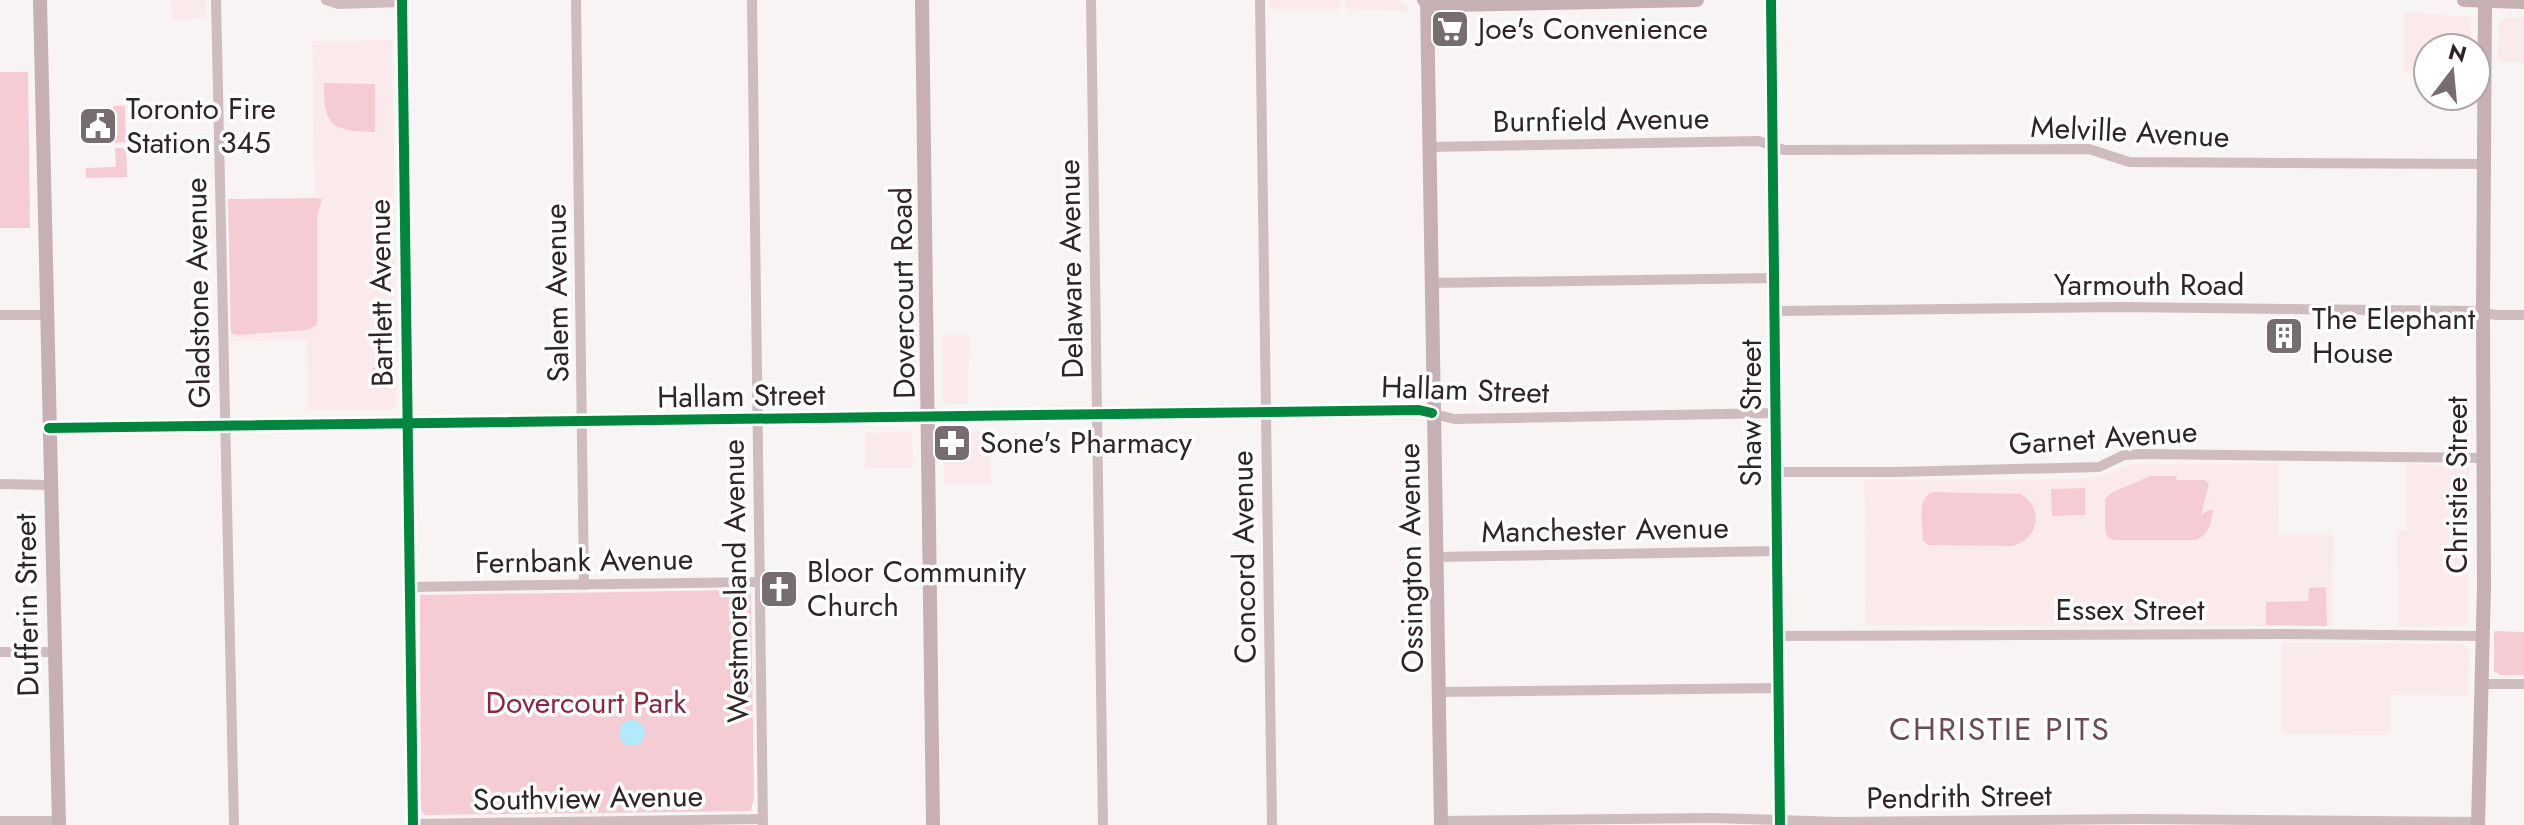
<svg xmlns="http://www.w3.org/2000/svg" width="2524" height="825" font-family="Jost,sans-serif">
	<rect width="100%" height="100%" fill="#f8f4f4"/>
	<g fill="#fbeaec">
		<polygon points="171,0 205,0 206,18 172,20"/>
		<rect x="1269" y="0" width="71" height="9"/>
		<polygon points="1346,0 1399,0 1408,8 1408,11 1346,9"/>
		<polygon points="2404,12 2471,17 2472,48 2428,48 2428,72 2404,71"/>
		<polygon points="2505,18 2524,18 2524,62 2498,62 2499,25"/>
		<polygon points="392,40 397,402 393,409 388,410 308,410 307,340 231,341 228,199 315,198 312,41"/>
		<polygon points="942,335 969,335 968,404 946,404 943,399"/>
		<polygon points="910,431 912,434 913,468 865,468 865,433"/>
		<polygon points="989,431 991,483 944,484 943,434 945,432"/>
		<polygon points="2279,463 2278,535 2333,535 2332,626 1866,626 1864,480 2076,479 2101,476 2129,464"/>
		<polygon points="2407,464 2458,465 2467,466 2470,470 2467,501 2468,620 2464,626 2398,627 2397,530 2407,530"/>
		<polygon points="2282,643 2463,644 2468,647 2469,652 2468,696 2390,695 2390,731 2386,735 2282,734"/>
	</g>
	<g fill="#f6ccd4">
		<polygon points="0,72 28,72 30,228 0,228"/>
		<path d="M324,83L375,84V132C333,131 323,127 324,83Z"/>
		<polygon points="113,106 125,106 126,142 114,143"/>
		<polygon points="115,148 126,148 127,177 86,178 86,168 116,167"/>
		<polygon points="315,198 322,199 317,217 317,325 307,330 237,335 231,333 228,199"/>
		<path d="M382,362C394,366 395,380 386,389L377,387L370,378L373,368Z"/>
		<path d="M2150,476H2177L2176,480H2205L2209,484L2201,515L2209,510H2213C2211,524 2210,533 2196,540H2115L2108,538L2105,531V499L2111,493Z"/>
		<polygon points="2085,488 2085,515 2052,516 2051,489"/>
		<path d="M1932,492L2020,494C2045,508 2039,539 2012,546L1928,545L1923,540C1923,525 1916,500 1932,492Z"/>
		<polygon points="2326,587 2327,626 2266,625 2266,602 2308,601 2309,588"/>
		<polygon points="746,590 751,595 754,797 751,811 424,815 421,810 420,595"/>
		<polygon points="2494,631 2524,632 2524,675 2500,675 2494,671"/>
	</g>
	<circle fill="#b2eafc" cx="632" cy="733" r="13"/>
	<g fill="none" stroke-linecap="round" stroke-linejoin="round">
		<g stroke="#cfbcbf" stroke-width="10">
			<polyline points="216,0 234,825"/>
			<polyline points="326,0 338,4 402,2"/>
			<polyline points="402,0 413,825"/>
			<polyline points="576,0 584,585"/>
			<polyline points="752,0 763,825"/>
			<polyline points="1091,0 1103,825"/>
			<polyline points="1260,0 1272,825"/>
			<polyline points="1771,0 1778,636 2283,634 2481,636"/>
			<polyline points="1430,147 1759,141 1784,150 2089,149 2129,162 2485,164"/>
			<polyline points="1431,283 1774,278"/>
			<polyline points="1774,311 2120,307 2471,311 2496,315 2524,315"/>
			<polyline points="0,315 47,315"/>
			<polyline points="49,428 1419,410 1454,419 1775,413"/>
			<polyline points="1775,472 1896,472 2099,467 2124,455 2142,454 2483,458"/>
			<polyline points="0,484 50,485"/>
			<polyline points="1435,557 1776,551"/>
			<polyline points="410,587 759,582"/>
			<polyline points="0,652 55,652"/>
			<polyline points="2480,684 2524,684"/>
			<polyline points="1437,692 1778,688 1780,825"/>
			<polyline points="0,821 59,821"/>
			<polyline points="1440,821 1713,818 1839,822 2139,819 2478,822"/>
			<polyline points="413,824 763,819"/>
		</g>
		<g stroke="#c6b0b4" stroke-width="14">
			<polyline points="40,0 59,825"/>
			<polyline points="922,0 933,825"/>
			<polyline points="1424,0 1437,5 1448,5 1697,0"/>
			<polyline points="1427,0 1441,825"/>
			<polyline points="2464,0 2524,2"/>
			<polyline points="2478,825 2484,587 2483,312 2485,0"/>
		</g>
		<g stroke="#fff" stroke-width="15">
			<g id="cycleway">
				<polyline points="402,0 413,825"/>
				<polyline points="1771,0 1780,825"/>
				<polyline points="49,428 1419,410 1432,413"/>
			</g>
		</g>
		<use href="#cycleway" stroke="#00873e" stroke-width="10"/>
	</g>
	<defs>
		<g id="supermarket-square" transform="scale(2)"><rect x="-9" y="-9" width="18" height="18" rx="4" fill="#776d6e" stroke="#fff"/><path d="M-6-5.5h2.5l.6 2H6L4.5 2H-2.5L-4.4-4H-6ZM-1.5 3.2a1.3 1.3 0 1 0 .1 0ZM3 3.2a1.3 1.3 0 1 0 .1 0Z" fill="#fff"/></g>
		<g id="civic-square" transform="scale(2)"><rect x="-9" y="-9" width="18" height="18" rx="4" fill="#776d6e" stroke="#fff"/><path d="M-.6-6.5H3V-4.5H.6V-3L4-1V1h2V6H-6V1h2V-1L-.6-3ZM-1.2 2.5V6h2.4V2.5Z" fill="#fff"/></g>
		<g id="building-square" transform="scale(2)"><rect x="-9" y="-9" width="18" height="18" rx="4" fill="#776d6e" stroke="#fff"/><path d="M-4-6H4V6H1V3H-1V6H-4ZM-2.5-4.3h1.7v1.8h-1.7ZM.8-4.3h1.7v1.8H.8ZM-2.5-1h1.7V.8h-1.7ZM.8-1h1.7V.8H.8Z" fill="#fff"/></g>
		<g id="pharmacy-square" transform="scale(2)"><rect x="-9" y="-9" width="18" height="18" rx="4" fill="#776d6e" stroke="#fff"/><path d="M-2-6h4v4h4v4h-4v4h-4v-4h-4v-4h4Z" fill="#fff"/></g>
		<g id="church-square" transform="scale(2)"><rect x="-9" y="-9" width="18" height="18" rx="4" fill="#776d6e" stroke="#fff"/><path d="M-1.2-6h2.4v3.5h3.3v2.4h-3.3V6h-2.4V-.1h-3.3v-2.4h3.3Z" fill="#fff"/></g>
	</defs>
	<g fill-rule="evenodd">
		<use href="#supermarket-square" x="1450" y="29"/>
		<use href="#civic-square" x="98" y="126"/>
		<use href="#building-square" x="2284" y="336"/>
		<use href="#pharmacy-square" x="952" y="443"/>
		<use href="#church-square" x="779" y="589"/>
	</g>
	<g text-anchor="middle" stroke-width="7" stroke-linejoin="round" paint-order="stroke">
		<g font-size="30" fill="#312426" stroke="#fff" text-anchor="start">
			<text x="1478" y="39">Joe's Convenience</text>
			<text x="126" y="119">Toronto Fire<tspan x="126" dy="34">Station 345</tspan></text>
			<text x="2312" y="329">The Elephant<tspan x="2312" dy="34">House</tspan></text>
			<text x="980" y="453">Sone's Pharmacy</text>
			<text x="807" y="582">Bloor Community<tspan x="807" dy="34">Church</tspan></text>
		</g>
		<g font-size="30" fill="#312426" stroke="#fff">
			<text transform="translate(1601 120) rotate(-1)" y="10">Burnfield Avenue</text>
			<text transform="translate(2130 132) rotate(3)" y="10">Melville Avenue</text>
			<text transform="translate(1071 269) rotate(-91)" y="10">Delaware Avenue</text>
			<text x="2149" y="295">Yarmouth Road</text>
			<text transform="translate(198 293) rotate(-91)" y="10">Gladstone Avenue</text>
			<text transform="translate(381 293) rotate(-91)" y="10">Bartlett Avenue</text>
			<text transform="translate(557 293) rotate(-91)" y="10">Salem Avenue</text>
			<text transform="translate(903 293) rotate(-91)" y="10">Dovercourt Road</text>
			<text transform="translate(1465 390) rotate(2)" y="10">Hallam Street</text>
			<text transform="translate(741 396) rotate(-1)" y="10">Hallam Street</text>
			<text transform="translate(1751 413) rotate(-90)" y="10">Shaw Street</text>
			<text transform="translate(2103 438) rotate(-4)" y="10">Garnet Avenue</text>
			<text transform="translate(2457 485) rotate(-90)" y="10">Christie Street</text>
			<text transform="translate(1605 530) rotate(-1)" y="10">Manchester Avenue</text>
			<text transform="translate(1244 557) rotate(-91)" y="10">Concord Avenue</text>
			<text transform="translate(1411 558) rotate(-91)" y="10">Ossington Avenue</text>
			<text transform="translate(584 561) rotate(-1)" y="10">Fernbank Avenue</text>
			<text transform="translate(736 581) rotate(-91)" y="10">Westmoreland Avenue</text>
			<text transform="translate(27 605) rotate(-91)" y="10">Dufferin Street</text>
			<text x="2130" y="620">Essex Street</text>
			<text transform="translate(1959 797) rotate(-1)" y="10">Pendrith Street</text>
			<text transform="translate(588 798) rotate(-1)" y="10">Southview Avenue</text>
		</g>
		<g font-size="30" fill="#8b2543" stroke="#fff">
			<text x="586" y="713">Dovercourt Park</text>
		</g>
		<g font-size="32" letter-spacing="2" fill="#6a4b51" stroke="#fff">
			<text x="2000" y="740">CHRISTIE PITS</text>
		</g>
	</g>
	<g transform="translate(2452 72) rotate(16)"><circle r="38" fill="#ffffff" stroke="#ada7a8" stroke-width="2"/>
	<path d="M0-6L14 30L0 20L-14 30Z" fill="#776d6e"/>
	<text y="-12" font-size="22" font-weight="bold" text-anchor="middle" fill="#312426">N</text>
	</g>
</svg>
